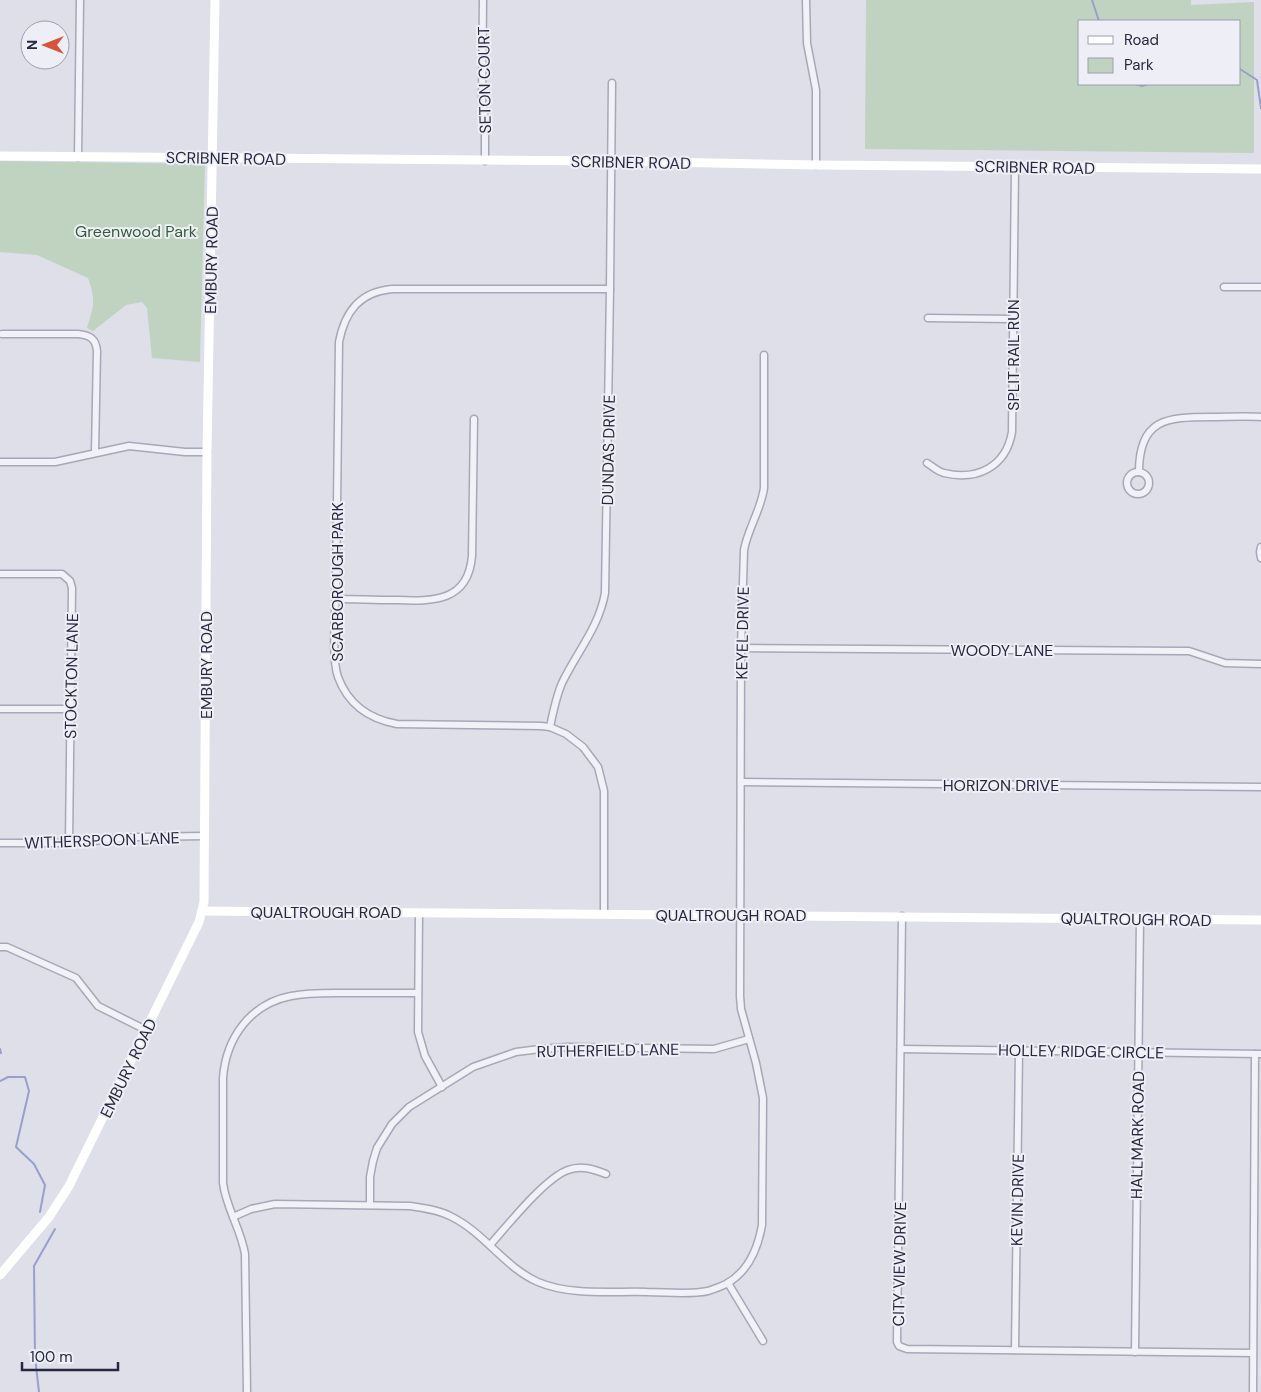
<svg xmlns="http://www.w3.org/2000/svg" width="1261" height="1392" font-family="'DM Sans',sans-serif">
	<rect width="100%" height="100%" fill="#dedfe9"/>
	<g fill="#bfd3c0" fill-rule="evenodd">
		<path d="M866,0H1191V5L1254,2V153L865,149ZM1080,21H1240V84H1080Z"/>
		<path d="M0,161L205,164L200,362L152,358L147,308L142,302L126,305L93,331L87,328C94,305 96,301 88,278L37,255L0,252Z"/>
	</g>
	<g fill="none" stroke-linecap="round" stroke-linejoin="round">
		<g stroke="#97a0cb" stroke-width="2">
			<polyline points="1092,0 1099,21"/>
			<polyline points="1240,69 1257,80 1261,108"/>
			<polyline points="1135,84 1142,86 1148,84"/>
			<polyline points="0,1049 1,1053 0,1053"/>
			<polyline points="0,1081 8,1077 25,1077 29,1091 16,1147 34,1164 45,1185 40,1212"/>
			<polyline points="39,1392 35,1357 34,1266 55,1229"/>
		</g>
		<g stroke="#a7a8b7" stroke-width="9">
			<g id="street">
				<polyline points="483,0 482,102 485,118 485,161"/>
				<polyline points="806,0 807,43 816,90 816,165"/>
				<polyline points="78,157 80,0"/>
				<polyline points="1224,287 1261,287"/>
				<polyline points="928,318 1013,319"/>
				<path d="M2,334H78C90,335 96,339 97,351L95,452"/>
				<polyline points="0,462 55,462 129,446 185,452 207,452"/>
				<path d="M927,463C932,466 938,472 944,473C977,481 1006,467 1012,432L1015,167"/>
				<path d="M1139,472C1139,419 1166,417 1211,417C1227,417 1244,416 1261,417"/>
				<circle cx="1138" cy="483" r="11"/>
				<polyline points="1261,547 1260,552 1261,558"/>
				<polyline points="0,574 62,574 70,581 72,588 69,843"/>
				<path d="M336,599C355,599 374,600 393,600C430,601 468,604 472,556L474,419"/>
				<polyline points="741,648 1181,651 1189,651 1225,663 1261,664"/>
				<polyline points="0,709 70,709"/>
				<path d="M550,727C553,712 556,697 562,683C577,652 599,627 605,593L610,289L612,83"/>
				<polyline points="741,782 1261,787"/>
				<polyline points="0,843 69,843 138,837 204,836"/>
				<polyline points="419,913 418,1032 425,1056 442,1087"/>
				<path d="M604,914V791L598,767L583,747L566,734L550,727L541,726L397,724C369,719 348,704 338,677C331,658 336,608 336,586C337,504 338,423 339,342C345,311 360,292 392,289H610"/>
				<polyline points="902,916 897,1342 899,1346 907,1349 1253,1353"/>
				<polyline points="0,947 7,947 76,978 98,1006 146,1030"/>
				<polyline points="901,1049 1261,1054"/>
				<polyline points="370,1205 370,1177 373,1161 377,1148 392,1124 409,1107 473,1067 516,1052 540,1049 568,1047 714,1049 749,1039"/>
				<path d="M233,1217L251,1209L275,1204L410,1206C424,1208 438,1210 450,1216C484,1232 504,1267 538,1282C571,1296 612,1291 647,1292C667,1292 689,1295 708,1291C714,1289 720,1287 726,1284C748,1272 758,1248 762,1225L763,1098L756,1063L741,1009L740,996L741,648L744,550C748,528 761,510 764,488V355"/>
				<path d="M490,1245C507,1226 545,1178 568,1170C581,1165 593,1169 606,1174"/>
				<polyline points="728,1283 763,1341"/>
				<polyline points="1015,1350 1019,1051"/>
				<polyline points="1135,1352 1140,919"/>
				<path d="M247,1392L245,1254C241,1229 226,1208 223,1183V1078C226,1038 250,1004 291,996C310,992 330,993 349,993C372,993 395,993 418,993"/>
				<polyline points="1253,1392 1255,1054"/>
			</g>
		</g>
		<use href="#street" stroke="#f1f2f7" stroke-width="6"/>
		<g stroke="#fff" stroke-width="9">
			<polyline points="0,156 611,161 816,165 1261,169"/>
			<polyline points="202,911 1261,920"/>
			<polyline points="0,1275 49,1217 69,1186 199,922 204,902 207,452 215,0"/>
		</g>
	</g>
	<g text-anchor="middle" stroke-width="4" stroke-linejoin="round" paint-order="stroke">
		<g font-size="16" fill="#262841" stroke="#eeeff6">
			<text transform="translate(484 80) rotate(-91)" y="6">SETON COURT</text>
			<text transform="translate(226 158) rotate(1)" y="6">SCRIBNER ROAD</text>
			<text transform="translate(631 162) rotate(1)" y="6">SCRIBNER ROAD</text>
			<text transform="translate(1035 167) rotate(1)" y="6">SCRIBNER ROAD</text>
			<text transform="translate(211 260) rotate(-89)" y="6">EMBURY ROAD</text>
			<text transform="translate(1013 355) rotate(-90)" y="6">SPLIT RAIL RUN</text>
			<text transform="translate(608 450) rotate(-89)" y="6">DUNDAS DRIVE</text>
			<text transform="translate(337 582) rotate(-90)" y="6">SCARBOROUGH PARK</text>
			<text transform="translate(742 633) rotate(-89)" y="6">KEYEL DRIVE</text>
			<text x="1002" y="656">WOODY LANE</text>
			<text transform="translate(206 665) rotate(-90)" y="6">EMBURY ROAD</text>
			<text transform="translate(71 676) rotate(-89)" y="6">STOCKTON LANE</text>
			<text x="1001" y="791">HORIZON DRIVE</text>
			<text transform="translate(102 840) rotate(-2)" y="6">WITHERSPOON LANE</text>
			<text x="326" y="918">QUALTROUGH ROAD</text>
			<text x="731" y="921">QUALTROUGH ROAD</text>
			<text transform="translate(1136 919) rotate(1)" y="6">QUALTROUGH ROAD</text>
			<text transform="translate(608 1050) rotate(-1)" y="6">RUTHERFIELD LANE</text>
			<text transform="translate(1081 1051) rotate(1)" y="6">HOLLEY RIDGE CIRCLE</text>
			<text transform="translate(128 1068) rotate(-64)" y="6">EMBURY ROAD</text>
			<text transform="translate(1137 1135) rotate(-89)" y="6">HALLMARK ROAD</text>
			<text transform="translate(1017 1200) rotate(-89)" y="6">KEVIN DRIVE</text>
			<text transform="translate(899 1264) rotate(-89)" y="6">CITY VIEW DRIVE</text>
		</g>
		<g font-size="16" fill="#335d38" stroke="#eeeff6">
			<text x="136" y="237">Greenwood Park</text>
		</g>
	</g>
	<rect x="1078" y="20" width="162" height="65" fill="#eeeff6" stroke="#9e9fae"/>
	<rect x="1088" y="36" width="25" height="8" fill="#ffffff" stroke="#9e9fae"/>
	<text x="1124" y="45" font-size="15" fill="#262841">Road</text>
	<rect x="1088" y="58" width="25" height="15" fill="#bfd3c0" stroke="#9e9fae"/>
	<text x="1124" y="70" font-size="15" fill="#262841">Park</text>
	<g transform="translate(45 45) rotate(270)"><circle r="24" fill="#eeeff6" stroke="#9e9fae"/>
	<path d="M0-4L9 19L0 12L-9 19Z" fill="#d7533b"/>
	<text y="-8" font-size="14" font-weight="bold" text-anchor="middle" fill="#262841">N</text>
	</g>
	<path d="M22 1362v8h96v-8" fill="none" stroke="#262841" stroke-width="2.5"/>
	<text x="30" y="1362" font-size="15" fill="#262841" stroke="#eeeff6" stroke-width="4" paint-order="stroke">100 m</text>
</svg>
